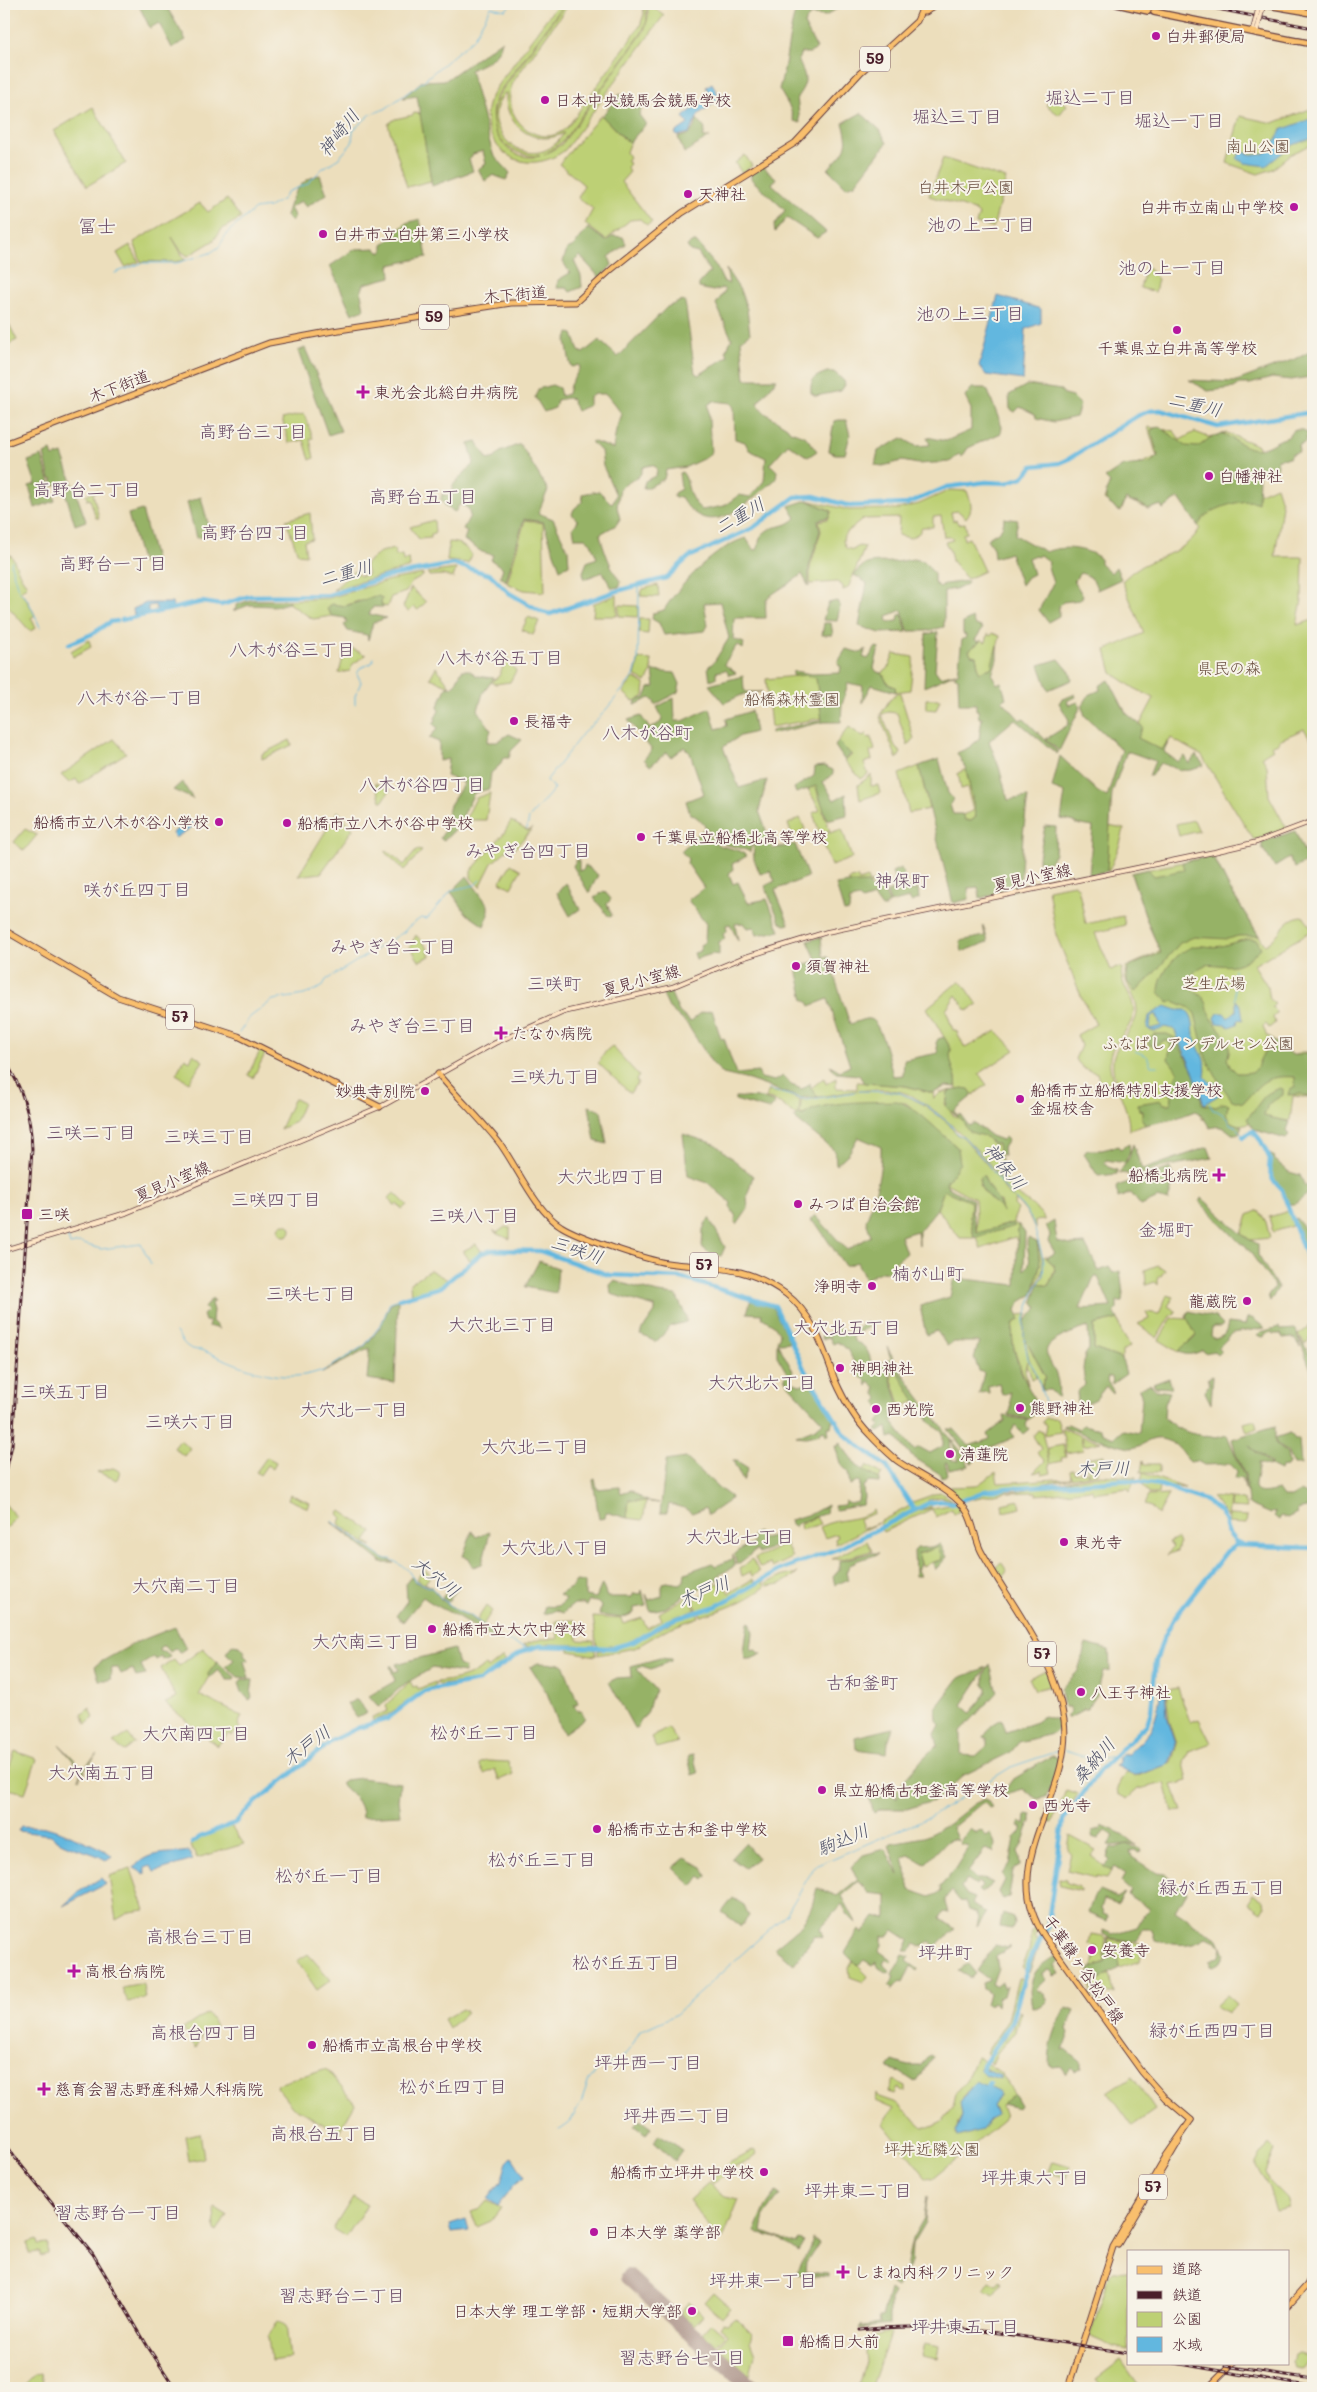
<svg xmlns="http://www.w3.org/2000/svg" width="1317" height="2392" font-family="Mali,'Klee One',sans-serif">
	<rect width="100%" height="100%" fill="#f7f3e8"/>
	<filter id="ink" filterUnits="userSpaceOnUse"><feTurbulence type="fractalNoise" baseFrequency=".02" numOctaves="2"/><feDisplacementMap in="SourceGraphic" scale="10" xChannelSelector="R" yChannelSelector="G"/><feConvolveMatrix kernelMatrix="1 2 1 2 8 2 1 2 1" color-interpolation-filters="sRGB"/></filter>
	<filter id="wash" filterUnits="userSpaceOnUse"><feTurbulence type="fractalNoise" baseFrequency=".0096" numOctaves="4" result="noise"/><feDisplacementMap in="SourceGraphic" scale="20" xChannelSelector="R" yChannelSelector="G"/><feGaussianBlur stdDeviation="1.12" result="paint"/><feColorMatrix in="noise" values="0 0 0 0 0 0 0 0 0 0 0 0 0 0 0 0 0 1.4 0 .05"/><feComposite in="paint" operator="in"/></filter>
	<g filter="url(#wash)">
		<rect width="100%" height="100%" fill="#ecdebc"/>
		<g fill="#bdd074" stroke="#847850" fill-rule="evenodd">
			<path d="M558,4H564L499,92C480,121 504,164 540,156C501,156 480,125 502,90L565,4H569L515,79C494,115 542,156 569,125L640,26L644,14L643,4H646L647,21L641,34L563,141L544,155L562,144L644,31L648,17V4H654L656,9L664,15L565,150C551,161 532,166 515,159C494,150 482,126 488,105C492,90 503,78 512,66C527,45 542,24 558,4ZM506,92C503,124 534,149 564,133C534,182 471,128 506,92Z"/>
			<polygon points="1055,94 1067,105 1059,115 1046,105"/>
			<polygon points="93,107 126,163 87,186 54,131"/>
			<polygon points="1313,108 1313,144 1291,154 1273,169 1258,174 1227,163 1240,116 1273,123"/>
			<polygon points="414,113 422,114 431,181 407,187 388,124 395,119 413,115"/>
			<polygon points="601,115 629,144 626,152 629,157 626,161 630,164 627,167 629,173 621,182 652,222 647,225 640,219 630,220 606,240 585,224 593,209 578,198 584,185 559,164"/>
			<polygon points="745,155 752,166 742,173 735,163"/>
			<polygon points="943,158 1006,179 993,228 976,224 979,214 974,210 929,196"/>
			<path d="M227,199L241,218L222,229L213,241L188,256L182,252L172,237L185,260C171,264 155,260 141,262L134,242L200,203L208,212Z"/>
			<polygon points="130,245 139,262 125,267 117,253"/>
			<polygon points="1146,266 1158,279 1155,292 1140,288"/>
			<polygon points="9,324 17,340 9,344 4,330 10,327"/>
			<polygon points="304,414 313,438 310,439 314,458 310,460 304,440 289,443 282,419"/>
			<path d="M1148,427L1174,431L1180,440L1195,432L1208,437L1227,433L1259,446L1258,494L1276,486L1282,505L1275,557H1303L1302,600L1297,625L1313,620V742L1304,729L1279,740L1280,742L1271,746L1273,749L1262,756L1267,766L1269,796L1287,829L1254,840L1202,756L1171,738L1161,756L1131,741L1154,698L1134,688L1112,673L1106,650L1144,633L1122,581C1127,577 1132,571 1138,568C1160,555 1186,553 1200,528L1179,498L1163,509L1161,505L1148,509L1126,499L1121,512L1104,500L1110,483L1105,478L1157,457Z"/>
			<polygon points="98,490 93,494 99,518 96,518 90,499 86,500 88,498 85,495"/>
			<path d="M950,490L967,491C971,503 974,508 966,518L958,511L951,512L953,521L956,520L958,524L965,523L967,533L963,534L964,540L969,538L984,571L967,579L952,561L950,551L945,542L953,540L952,537H944L941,516L933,517V527H922L919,533L910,538L898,535L899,518L863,519L844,535L843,541L846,548L853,550L859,546L865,547L848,588L843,590V586L837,582L810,584V567L821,531L819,521L828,519L832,511L807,500L849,510L899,509L919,504Z"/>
			<polygon points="310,513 312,539 304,541 306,555 298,554 286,520"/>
			<polygon points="434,520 435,533 431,534 431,538 419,539 410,527"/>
			<polygon points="525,520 543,523 545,592 524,590 507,583"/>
			<path d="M449,542C460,542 465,547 472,555L468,563L447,561Z"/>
			<polygon points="394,549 396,556 402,555 403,561 409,559 410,567 333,590 354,571 360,576 368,574 365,564 380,552"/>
			<path d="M10,554C18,565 17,574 27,585L20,592L26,598L35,615L31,618L36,628L30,631L4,602V564Z"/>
			<polygon points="456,569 453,578 443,575 429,576 428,573"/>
			<polygon points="423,574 423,576 411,583 406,592 391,597 387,607 358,601 345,606 329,605 328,611 332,616 313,619 288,603 289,600 329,598 390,580"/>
			<polygon points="658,585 659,597 640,596 643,589"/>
			<polygon points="411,588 426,602 418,610 414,607 409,612 403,607"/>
			<polygon points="617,595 617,616 593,616 594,606 592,604"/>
			<polygon points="619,605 638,606 638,617 619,616"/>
			<polygon points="528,617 539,621 533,635 522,630"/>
			<polygon points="639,619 649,619 648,634 639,633"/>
			<polygon points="992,633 1000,636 993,664 991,668 979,672 976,656 971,655 969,650 981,640 986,642 988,634 991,636"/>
			<polygon points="89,640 91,647 73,657 71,651"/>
			<polygon points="346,646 366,655 353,664 350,671 339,673"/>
			<polygon points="894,654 914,657 910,690 896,692 895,687 888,684 882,673 888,669"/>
			<polygon points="507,657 516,671 510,682 495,684 491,682 499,676"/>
			<polygon points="639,659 651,660 652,671 646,682 635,676"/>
			<polygon points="436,667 450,686 430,678"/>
			<polygon points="805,675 816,678 822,718 771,727 766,679"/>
			<polygon points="634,678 645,684 644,696 640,699 633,701 623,692"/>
			<polygon points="897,693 900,693 914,739 908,746 897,713 888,712 880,715 891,698"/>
			<polygon points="926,699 940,699 936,710 926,709"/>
			<polygon points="882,716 895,746 901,753 897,759 880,717"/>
			<polygon points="849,727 863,737 866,733 867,738 871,737 875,750 870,752 872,760 864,763 868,774 861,779 845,761 852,755 838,741"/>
			<polygon points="114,739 126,753 79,784 76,779 69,783 61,775"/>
			<polygon points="290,740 292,745 262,759 262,754"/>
			<polygon points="919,766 929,809 909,813 899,774"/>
			<polygon points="966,769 976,817 971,821 965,820 962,815 973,811 967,787 961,789 958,773"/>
			<polygon points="871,775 871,786 878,785 880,793 860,800 858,785"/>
			<polygon points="375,783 390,790 383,801 381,801"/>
			<polygon points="816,785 819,799 824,805 823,812 830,831 820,834 813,813 820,810 808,789"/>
			<polygon points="490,793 486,820 467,820 466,818 476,798"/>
			<polygon points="338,811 353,829 321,873 298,876"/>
			<polygon points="800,818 805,829 792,836 788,824"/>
			<polygon points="1194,820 1199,831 1179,836 1176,824"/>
			<polygon points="511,821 528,831 533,828 514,849 507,850 492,863 480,887 471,878 471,871 504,833"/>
			<polygon points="1108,826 1124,829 1120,844 1109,871 1107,871"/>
			<polygon points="25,829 37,835 24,851 14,842"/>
			<polygon points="842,829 852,858 831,866 820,836"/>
			<polygon points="417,850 422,851 404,870 385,852 388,851 404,865"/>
			<path d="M1213,856L1229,888L1265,945C1280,938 1283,917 1303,916L1313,930L1254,965L1268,987L1270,1000L1275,1004L1272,1007L1278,1013L1273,1017L1275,1023L1269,1028L1266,1024L1263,1026L1267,1037L1269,1036L1280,1048L1293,1057L1301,1052H1313V1098L1293,1096L1290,1121L1260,1117C1241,1131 1222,1123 1202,1119L1197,1109L1129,1130C1130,1106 1110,1083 1113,1059C1116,1041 1137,1028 1137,1011C1137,994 1121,984 1126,967L1161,951L1149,926L1131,873Z"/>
			<polygon points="511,864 521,870 511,888 500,882"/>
			<polygon points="857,877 859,881 867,878 869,883 881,881 870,885 849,883 849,880"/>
			<path d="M1074,884L1078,887L1086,924L1123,916L1125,925L1095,933L1111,970L1117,967L1122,968C1118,986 1138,1000 1133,1016C1125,1043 1101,1042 1113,1080L1101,1085L1097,1073L1084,1069L1075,1059L1081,1046L1077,1035L1096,1024L1082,998L1056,935L1048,889Z"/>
			<polygon points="416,935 427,947 430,956 419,961 410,947"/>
			<polygon points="959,981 965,986 978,1005 967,1011 956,995 946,1010 953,1030 956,1030 965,1048 997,1031 1015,1050 979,1074 987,1085 973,1095 957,1090 956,1077 948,1059 951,1049 927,1008"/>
			<polygon points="612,1046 639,1076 636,1080 638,1083 630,1093 598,1063 606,1051"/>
			<polygon points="261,1049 266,1052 253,1078 248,1075"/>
			<polygon points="193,1054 203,1061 189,1082 176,1074 185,1058 190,1061"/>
			<path d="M824,1078L826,1084L836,1078V1088L857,1089V1082L906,1086L933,1093L934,1099L940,1093L951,1090L945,1104L953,1115L962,1120L977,1134H982L999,1144C1000,1156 1002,1180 1011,1188C1022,1200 1037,1205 1045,1220L1035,1221V1230C1030,1212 1019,1205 1007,1191C1003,1186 1001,1179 997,1174C980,1150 926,1095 897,1091C870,1087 844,1093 818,1097L811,1088Z"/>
			<polygon points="768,1091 784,1093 800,1100 799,1115 796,1116 780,1103 766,1098"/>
			<path d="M861,1091L898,1092L923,1104L948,1123L956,1134L963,1137L998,1177L1006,1192L1016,1200L1014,1205L1018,1209L1013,1221L1019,1227L1017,1242L1015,1237L981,1249L977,1238L979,1235L1014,1226L1012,1223L977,1234L975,1199L946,1183L956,1169L958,1148L906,1103L876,1102L800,1115L801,1100ZM984,1176L989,1191L1000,1202L1002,1210C994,1202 985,1195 979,1185Z"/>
			<polygon points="295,1099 303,1103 295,1122 280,1129 293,1100"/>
			<polygon points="944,1190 971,1202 970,1216 974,1238 960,1238 937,1209"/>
			<polygon points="395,1193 407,1205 402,1209 397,1204 395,1206 388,1198"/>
			<polygon points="1259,1210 1266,1222 1270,1238 1250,1240 1242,1234 1248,1215"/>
			<polygon points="1289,1211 1293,1226 1273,1232 1269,1217"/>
			<circle cx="285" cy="1230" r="6"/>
			<polygon points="505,1227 510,1228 510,1239 497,1234 493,1230 497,1233"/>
			<path d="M1037,1242C1048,1273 1043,1266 1033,1294L1040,1264Z"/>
			<polygon points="476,1244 482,1252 470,1261 463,1251"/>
			<polygon points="1047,1256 1055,1268 1048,1286 1039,1283 1043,1277 1043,1257"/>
			<polygon points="1158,1265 1165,1270 1161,1276 1158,1276 1158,1285 1155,1282 1146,1285 1145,1270"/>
			<polygon points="430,1270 448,1280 441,1286 411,1295 410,1283"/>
			<polygon points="1167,1295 1174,1297 1168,1306 1177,1312 1170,1316 1157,1338 1138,1324 1149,1319 1146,1312 1159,1314"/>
			<path d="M1028,1314C1016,1335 1031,1358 1037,1377L1031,1379L1029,1369L1026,1368L1027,1361L1025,1369L1028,1385C1020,1366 1008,1343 1014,1323L1020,1320L1018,1315Z"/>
			<polygon points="1172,1318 1188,1319 1196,1335 1179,1352 1159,1340"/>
			<polygon points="1118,1319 1121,1331 1130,1346 1122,1351 1122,1359 1094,1349 1094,1325"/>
			<polygon points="1313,1324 1313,1336 1305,1344 1298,1335 1308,1328 1307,1326"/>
			<polygon points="1024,1337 1046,1378 1042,1384 1042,1390 1029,1359"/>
			<polygon points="898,1372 916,1401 901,1407 891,1377"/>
			<polygon points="1046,1418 1057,1418 1061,1432 1044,1435 1046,1425 1042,1422"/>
			<polygon points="1255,1420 1257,1428 1247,1432 1244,1423"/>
			<polygon points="1062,1428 1081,1436 1083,1450 1066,1453"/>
			<polygon points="1038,1430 1042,1432 1049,1462 1047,1448 1063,1445 1066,1457 1061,1458 1062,1461 1049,1464 1051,1473 1043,1475 1042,1471 1033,1473 1045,1461 1037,1453 1041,1449 1033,1436"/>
			<polygon points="1082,1436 1101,1442 1084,1446"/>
			<polygon points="180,1440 190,1448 184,1456 174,1448"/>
			<polygon points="1104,1455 1104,1458 1098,1459 1098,1464 1104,1463 1104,1466 1099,1466 1097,1473 1089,1475 1086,1458"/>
			<polygon points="267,1457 276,1462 273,1469 267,1465 260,1475 256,1472"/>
			<polygon points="1143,1460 1144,1464 1159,1464 1159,1473 1141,1473"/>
			<polygon points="867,1465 882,1474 879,1479 863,1471"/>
			<polygon points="113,1468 120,1471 117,1480 97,1472"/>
			<polygon points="1073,1469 1074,1473 1087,1471 1088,1475 1071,1478 1070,1470"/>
			<polygon points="996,1472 998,1483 1070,1478 962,1501 951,1493 950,1487 976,1486"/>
			<polygon points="1143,1473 1185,1488 1159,1486 1158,1494 1149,1494 1141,1482"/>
			<polygon points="1097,1475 1136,1477 1130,1491 1128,1488 1093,1493 1092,1489 1037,1495 1036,1492 1008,1493"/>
			<polygon points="940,1492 953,1501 940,1497 928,1500 931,1507 915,1511 910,1503"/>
			<polygon points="290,1494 310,1503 308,1508 288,1499"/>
			<polygon points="1169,1495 1158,1515 1151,1507 1144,1505 1148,1496"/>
			<polygon points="1212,1497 1230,1499 1228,1518 1230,1515 1247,1516 1246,1524 1228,1523 1229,1519"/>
			<polygon points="1231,1499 1243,1500 1247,1508 1230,1507"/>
			<polygon points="629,1500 646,1502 643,1520 627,1518"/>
			<polygon points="1019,1500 1021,1508 1003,1512 1002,1504"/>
			<polygon points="5,1504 16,1517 7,1528 4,1525"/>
			<polygon points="956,1504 962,1510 954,1514 952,1509 936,1517 932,1509 883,1532 881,1528 920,1510"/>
			<polygon points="910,1506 913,1511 881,1526 879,1522"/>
			<path d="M873,1510L874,1513L859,1520L862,1529L878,1523L836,1544L835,1539L837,1537L836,1534L825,1538L820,1527C837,1517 860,1522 873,1510Z"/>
			<polygon points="341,1511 373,1532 366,1541 372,1546 371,1547 339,1524 342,1518 338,1514"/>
			<polygon points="816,1517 820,1524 801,1530 800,1524"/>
			<polygon points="1177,1539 1179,1544 1177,1551 1167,1555 1173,1547 1168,1543"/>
			<polygon points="867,1541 872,1551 842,1559 832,1559"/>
			<polygon points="786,1544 792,1558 772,1568 770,1564 760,1568 755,1558"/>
			<polygon points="939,1547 943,1559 922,1566 918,1554"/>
			<polygon points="752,1559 759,1572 752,1576 750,1572 742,1576 740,1569"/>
			<polygon points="1001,1562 1007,1571 1001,1580 994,1569"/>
			<polygon points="424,1569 431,1575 425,1583 432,1587 416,1580"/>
			<polygon points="798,1573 781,1584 767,1586 766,1584 779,1577"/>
			<polygon points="753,1579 755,1583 717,1605 698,1611 693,1600 709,1592 707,1587 723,1582 729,1593"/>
			<path d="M763,1581L765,1587C745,1602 724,1610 701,1616L699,1612L718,1607Z"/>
			<polygon points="689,1596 696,1610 671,1618 624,1645 597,1647 593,1617 621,1619 623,1624 642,1618 647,1628 662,1620 659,1613"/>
			<polygon points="486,1606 492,1611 483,1625 477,1620"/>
			<path d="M697,1613L699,1617L667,1629L635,1648L598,1655V1650C639,1650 658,1622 697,1613Z"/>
			<polygon points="575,1620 578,1640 594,1641 595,1646 548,1644 529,1647 523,1645 541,1639 558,1639 556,1621"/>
			<polygon points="569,1647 595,1649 596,1656 569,1651"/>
			<polygon points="203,1648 217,1662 208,1674 209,1678 199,1695 242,1716 238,1725 240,1728 232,1736 229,1733 217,1746 165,1703 176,1698 161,1668 174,1660 179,1666"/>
			<path d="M503,1657L504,1662L479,1680L439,1685L436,1682C451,1681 474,1676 486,1665L488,1669Z"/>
			<polygon points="1046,1670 1052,1683 1050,1686 1035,1690 1029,1678"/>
			<path d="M410,1681L413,1687L417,1686L418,1689L435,1682V1686C412,1693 397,1714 373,1721L372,1717L388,1711L386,1706Z"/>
			<polygon points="1178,1688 1190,1722 1199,1719 1211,1743 1189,1751 1184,1763 1188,1781 1172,1785 1182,1811 1173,1812 1165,1783 1138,1789 1127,1799 1118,1794 1117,1788 1126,1772 1135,1777 1171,1763 1177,1744 1169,1720 1166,1690"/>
			<polygon points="90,1708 94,1718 86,1724 82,1714"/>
			<polygon points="668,1728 678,1742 656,1748 651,1738"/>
			<polygon points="128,1734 135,1743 125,1751 113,1743"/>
			<polygon points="15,1751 37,1759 25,1793 4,1788 4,1782"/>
			<polygon points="486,1761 508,1762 513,1774 499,1780 495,1769 484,1774 479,1764"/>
			<polygon points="1066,1790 1078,1794 1068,1809 1060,1806"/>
			<polygon points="1053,1805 1057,1807 1052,1823 1049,1822 1050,1819 1045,1820"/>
			<path d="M231,1826L244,1844L197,1858L191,1846C197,1834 219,1830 231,1826Z"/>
			<polygon points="1070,1836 1096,1850 1091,1856 1111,1871 1107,1878 1096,1876 1096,1878 1067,1871 1071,1853 1068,1851"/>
			<polygon points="131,1869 145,1910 130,1912 116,1920 109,1876"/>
			<polygon points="1059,1879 1067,1880 1067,1883 1079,1887 1081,1891 1060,1886"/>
			<polygon points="1253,1894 1264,1902 1265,1907 1262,1912 1248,1903"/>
			<polygon points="1036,1928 1039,1931 1035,1935 1039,1945 1029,1973 1022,1968 1029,1951 1032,1931"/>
			<polygon points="1091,1934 1104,1936 1106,1939 1104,1955 1105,1962 1093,1967 1097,1947 1089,1945"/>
			<polygon points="1107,1938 1143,1945 1140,1961 1119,1968 1116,1954 1111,1950"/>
			<polygon points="308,1954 331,1980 317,1990 297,1961"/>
			<polygon points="853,1961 868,1976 864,1982 850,1977 849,1967"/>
			<polygon points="1110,1974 1114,1993 1100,1993 1101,2002 1098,2003 1091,1994 1091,1984"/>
			<polygon points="1018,1978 1022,1980 1009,2025 988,2055 986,2053 1008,2020"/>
			<polygon points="143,1984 145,1998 128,2002 122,1988"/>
			<polygon points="1227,1995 1237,2004 1229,2013 1215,2006"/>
			<polygon points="462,2009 467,2012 449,2028 444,2019"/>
			<polygon points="1019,2011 1021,2012 1015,2031 997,2053 992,2064 987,2060 1012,2028"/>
			<polygon points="207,2013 216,2026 202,2036 196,2048 183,2029"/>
			<path d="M976,2056L1001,2073L1014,2093L1001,2106L1005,2117L1003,2121L933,2178L926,2177L883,2124L893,2109L875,2101L876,2094L879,2097L896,2103L923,2127H932L944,2121L943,2119L953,2107L956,2093L966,2081ZM976,2082L1000,2095L993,2105L997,2113L974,2132L958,2137L956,2134L958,2122L962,2115L963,2096Z"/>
			<polygon points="324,2069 327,2070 355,2104 338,2133 292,2106 277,2087 278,2084"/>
			<polygon points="1132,2076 1155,2110 1132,2126 1108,2092"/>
			<polygon points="894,2080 906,2086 906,2092 898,2088 895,2094 889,2092"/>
			<polygon points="200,2133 204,2158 189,2161 185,2136"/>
			<polygon points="1269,2144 1275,2150 1266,2172 1270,2182 1288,2200 1289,2207 1276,2210 1269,2187 1256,2166 1256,2162"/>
			<polygon points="754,2150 757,2154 750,2160 726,2172 713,2185 709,2181 729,2163"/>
			<polygon points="1053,2161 1070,2166 1066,2178 1049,2172"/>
			<polygon points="708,2183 725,2196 739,2199 723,2239 715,2235 689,2200"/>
			<polygon points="353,2197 367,2205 346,2237 333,2229"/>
			<polygon points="487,2201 501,2208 491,2221 477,2227 471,2212 480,2209"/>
			<polygon points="214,2207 227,2215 217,2232 215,2231"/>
			<polygon points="37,2240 38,2245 48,2244 48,2254 40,2256 40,2252 29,2253 28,2243"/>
			<polygon points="1128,2271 1128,2350 1114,2347 1090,2336 1109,2276 1113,2272"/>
			<polygon points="990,2281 997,2285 1000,2281 1002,2283 993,2295 984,2290"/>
			<polygon points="713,2292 731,2308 722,2318 704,2302"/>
			<polygon points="689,2302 703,2315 694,2325 680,2313"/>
			<polygon points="735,2317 752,2334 750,2341 755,2354 750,2375 718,2346 728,2334 720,2327 723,2323 727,2324"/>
			<polygon points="278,2320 286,2325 290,2358 271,2361 268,2337"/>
			<polygon points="711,2323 725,2335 716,2345 702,2333"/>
			<polygon points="891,2332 873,2383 870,2388 857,2388 866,2362 865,2353 868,2337"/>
			<polygon points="925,2344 940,2347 938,2359 922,2356"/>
			<polygon points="1299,2354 1311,2357 1302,2369 1295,2368 1292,2363 1294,2356"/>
			<polygon points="1121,2360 1138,2384 1131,2388 1103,2388 1096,2379"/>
			<polygon points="41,2373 43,2383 37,2383 32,2388 24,2386 36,2374"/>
		</g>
		<g fill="#96b266" stroke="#706848" fill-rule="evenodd">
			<polygon points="138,4 165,4 186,40 172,48 159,23 150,28"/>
			<path d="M798,4H844L826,16L810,15L804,24L817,49L810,53H801L798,60C806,77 809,81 797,97L800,123L794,121L790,108L779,89C788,61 788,29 798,4Z"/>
			<path d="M502,40C499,59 485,62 470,70L493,154L510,173L506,180L493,175L485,181L478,169L486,164L483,151L473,154L469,160L473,171L432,186L417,96L403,98L422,81L446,80Z"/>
			<polygon points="620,94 642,107 639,115 646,124 629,143 602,116"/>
			<path d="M861,113L880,130L887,143L855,184L846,187L828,169C845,151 851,148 843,123Z"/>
			<path d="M697,119L705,129L703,138L710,137L684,153L678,137C690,136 694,130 697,119Z"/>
			<polygon points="763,167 776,178 772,184 826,232 817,238 787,218 775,232 774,226 785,210 751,179 751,173"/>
			<path d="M320,175L327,194L306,207L301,201L290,208L295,217L291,221L286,216C291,198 298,179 320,175Z"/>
			<polygon points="420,219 427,257 390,265 391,277 364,284 361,293 364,309 352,314 330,266 355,249 375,248 379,252 383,252 383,245 406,223"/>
			<polygon points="588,228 606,241 613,236 623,237 626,244 609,257 612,265 600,278 580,256 574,261 581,276 582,287 570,292 567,288 557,288 558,280 570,273 563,262 567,249 574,246"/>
			<path d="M693,242H696L716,266L723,281L729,284L726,269L740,290L747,309L750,334L741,340L745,379H777L757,404L765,413L787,427L790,431L805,436L817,451L808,457L788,444L770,464L777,471L776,479C748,502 709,545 681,497H674V493L681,489L679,473L682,472C691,482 684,495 702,510L724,506L739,495L750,497L764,481L766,458L749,450L745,442L735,439L734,408L731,403L713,401L708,405L711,452L707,457L686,467L666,470L664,479L647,488H643L645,481L655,476L657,472L656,467L651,465L643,467L640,475L620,488L617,507L620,519L616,525L600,534C603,548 612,572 621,582L619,587L612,588L603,572L584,579L583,572L587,562L597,558L591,543L585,538H575L573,528L578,521L572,514L574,509L583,501L582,494L599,491L612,504L616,495L603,466L601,451L592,443V441L613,449L616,430L622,414L606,394H595L589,397V405L577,411L572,399L567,398L557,400L555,408L544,412L535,397L538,389L552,385L559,388L561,396L568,394L570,385L580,368L579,365L572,367L570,363L566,341L569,333L573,334L579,351L583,353L599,340L618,357L667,307L681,301L685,302L695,373L699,375L728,356L726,350L732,339L716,304L725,291L723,288L713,291L699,288V284L710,272L698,253L690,251L687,246Z"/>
			<polygon points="305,348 341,431 328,435 298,351"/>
			<polygon points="1313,350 1313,374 1310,377 1291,380 1272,378 1250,384 1240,384 1234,388 1208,391 1189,380 1234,382 1300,357"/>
			<path d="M827,372H834L844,381L845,385L841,391L816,396L811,393C810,379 814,377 827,372Z"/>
			<polygon points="1027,385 1061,390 1064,395 1072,397 1080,405 1076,417 1054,422 1036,418 1035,414 1020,407 1015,412 1010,409 1009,395"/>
			<polygon points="972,388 985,388 988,391 1002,427 1001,433 968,448 962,457 959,454 950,462 918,464 902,461 883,466 875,465 878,451 902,438 916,446 930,445 927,437 946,441 971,430 971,409 965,397"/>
			<polygon points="839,420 846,420 850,435 845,454 835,454 829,451 834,421"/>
			<path d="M1159,426L1186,446L1198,447L1211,437L1223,434C1236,439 1247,452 1263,448C1271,446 1278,439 1288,437L1293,430H1303L1306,433L1313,430V436L1306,438L1305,443L1298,445L1299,452L1291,454L1289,458L1277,459V468L1259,474L1258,503C1247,497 1219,507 1208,514C1204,516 1201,522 1198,526L1179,498L1163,509L1161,505L1148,509C1143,505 1136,501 1130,502L1126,499L1120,512L1106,501V491L1110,483L1105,478L1123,466L1150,463L1158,456L1151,430Z"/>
			<polygon points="477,442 488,460 495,458 500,452 520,444 548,490 538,513 553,519 568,550 569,565 560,569 543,522 524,519 506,581 500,576 503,568 491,560 493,555 482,552 464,540 467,531 463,529 470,516 468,508 460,504 455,512 446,507 441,499 442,494 451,496 453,485 474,463 469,444"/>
			<polygon points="51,451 53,457 62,454 86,521 75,525 64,488 61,484 52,486 53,479 50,479 44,454"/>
			<polygon points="42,456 55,501 35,508 29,486 36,484 28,461"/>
			<polygon points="201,497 211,535 196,538 187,502"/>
			<path d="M807,500L831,511L829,517L818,520L820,531L809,567V587L802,574C794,582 767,595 766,601C765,606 766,612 766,618H734L733,639L744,643L743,649L737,645L724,664L736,673L729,675L726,670L716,672V678L710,680L708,667L714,662L729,638L720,602L704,603L708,625L705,631L664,635L659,623L652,619L653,613L664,610C679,585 718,545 746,538L753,549L757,550C760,546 758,540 761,536C773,522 782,531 796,518L789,506Z"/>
			<polygon points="142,510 155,560 142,564 128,514"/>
			<path d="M1004,518L1018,520L1015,535L1046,552C1062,545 1087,548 1100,558V563L1111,573L1116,567L1121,579L1097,590C1095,580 1090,575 1080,573L1074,581L1083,596L1080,600L1063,602L1059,606V616L1048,622L1039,610L1053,583L1048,567L1049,562L1040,555L1037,557L1035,555L1028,558L1033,574L1027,577L1021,585L1010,553L994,558L993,548L987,539C996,532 1004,532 1004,518Z"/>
			<path d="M913,559L924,561L934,574V583L940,587L945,584L968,581L967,584L960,588L944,591V627L926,631H908L902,610L887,616L888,622L898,621L899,615L902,614L907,632L880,633L859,626L867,583L854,575C865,559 876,563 893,562C900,562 906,560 913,559Z"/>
			<polygon points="378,596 382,598 381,604 384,607 373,607 369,614 386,618 373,623 368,640 367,635 348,631 344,625 347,623 345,618 332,616 327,609 332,604 345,606"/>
			<polygon points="251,600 289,600 288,603 277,606 249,605 233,611 236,608 236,605"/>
			<polygon points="837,601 840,606 837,621 823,620 828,603"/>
			<polygon points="972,618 974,624 983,628 975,640 980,642 969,650 971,655 976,656 979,672 991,668 997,645 997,659 992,675 997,684 1001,682 1006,698 1002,700 1020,720 1023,718 1058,752 1057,754 1015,719 989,741 999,767 1008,800 1028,797 1023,834 1020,889 980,898 978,887 968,888 969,899 953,903 919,766 939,759 948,793 953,799 950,805 953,814 962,814 965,820 971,821 976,817 966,769 957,753 970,747 979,739 982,718 979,718 978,710 976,710 976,704 959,704 958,678 954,676 958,673 962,639 965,639 966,635 963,634 963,623"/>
			<polygon points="824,623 831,623 833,635 822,635"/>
			<polygon points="938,632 935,670 940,677 956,673 924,687 926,634"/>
			<polygon points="876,647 879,648 874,668 877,672 882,673 888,684 895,687 896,692 872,685 862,703 863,686 848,683 842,705 841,722 823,722 771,734 771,731 822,720 816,678 805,675 793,676 793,671 812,674 840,673 841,666 839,666 838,662 846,649 861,653 866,649 863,657 868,659"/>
			<polygon points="1059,659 1070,672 1072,680 1048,690 1039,665"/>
			<polygon points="462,670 469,670 477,676 494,678 483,693 478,710 491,730 487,742 497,742 509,734 522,740 511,751 509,758 503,758 500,765 491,773 489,789 474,793 457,828 443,841 440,838 451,822 447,816 450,805 464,783 446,776 448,759 439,761 439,742 429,738 438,728 433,724 436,721 435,718 439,711 438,706 447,686 451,687 455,684"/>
			<polygon points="653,671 675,673 680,684 678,692 655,705 654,701 650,698 635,705 636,700 645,698 649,688 655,687"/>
			<polygon points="743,676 744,690 747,692 762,692 744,694 724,703 709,685"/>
			<path d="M1109,680L1126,713L1143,727L1138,738L1162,750L1168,740L1164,752L1178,762L1185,756L1189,764L1196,755L1204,765C1185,775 1179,769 1160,763L1151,776H1149L1155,761L1127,751L1112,793L1107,871L1089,875L1093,827L1075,824V822L1061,819L1065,793L1052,788L1060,756L1098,792L1107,797L1122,750L1085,716L1082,706L1089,695L1100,690L1099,686Z"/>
			<polygon points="1075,694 1076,697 1067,701 1069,705 1078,702 1080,708 1059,751 1046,739 1068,725 1069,720 1059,703 1061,700"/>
			<path d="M674,698L675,721H683L710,708L716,729L727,726L726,719L751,711L755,732L740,736L723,747L739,788L767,780L759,811L773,849L795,844L808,877L775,890L789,924L785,925L780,922L765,886L775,881L770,871L760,874L754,859L753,840L750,852C740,846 725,847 716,839C706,831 703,818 690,814L686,801L704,794L690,753L684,747L671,757L667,752L650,766L644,759L652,750L628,720L641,716L650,729L661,722L662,717L657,707Z"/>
			<polygon points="838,741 851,754 845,761 835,746"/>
			<polygon points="824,766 833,770 833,774 823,782 834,800 846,794 847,815 827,820 816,786 796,793 794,788 814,776 815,767"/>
			<polygon points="182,782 193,799 173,790"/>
			<polygon points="1045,826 1056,827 1055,854 1049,863 1038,862"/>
			<polygon points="703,829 718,845 740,851 747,856 732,864 733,869 729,874 733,884 738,882 748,903 767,899 780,931 757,935 754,927 747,928 743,923 735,924 738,941 730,924 726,925 727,931 723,934 725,939 719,942 719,955 712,954 696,959 694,953 701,951 700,945 705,942 706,924 688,900 704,888 687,863 688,859 681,851"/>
			<polygon points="1295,831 1308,861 1295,868 1289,858 1275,867 1262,848 1262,842"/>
			<polygon points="1213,856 1229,888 1259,936 1238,936 1228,939 1194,937 1180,943 1150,978 1135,992 1127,981 1128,967 1161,953 1149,926 1131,873 1148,869 1154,876 1184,870 1182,862"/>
			<polygon points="577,859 579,860 579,871 584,869 585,865 598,875 589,893 573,866"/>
			<polygon points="901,868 909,891 918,889 919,899 911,902 909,898 890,903 887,892 903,886 901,880 895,881 892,872"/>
			<polygon points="467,876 488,905 488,915 484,926 467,914 451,892"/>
			<polygon points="566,883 580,909 570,916 557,893"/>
			<polygon points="849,883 868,883 873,890 883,886 889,904 885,905 886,908 882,908 874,897 862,901 859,898 850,900 849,911 844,912 836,885"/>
			<polygon points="604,891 611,899 607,904 612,916 609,917 594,898"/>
			<polygon points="983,925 988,942 962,952 960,941 985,936"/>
			<path d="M821,937L823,956L828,957L850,1024C855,1023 864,1018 869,1019C881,1020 890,1065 893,1076L903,1075L904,1060L938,1053L936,1043L938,1039L944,1037L951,1049C947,1065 959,1073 956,1087L947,1086L933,1093L906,1086L864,1083L859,1075L836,1073L830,1065L840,1071L850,1066L828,999L810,1006L808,1002L804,1000L797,969L801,965L817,961L808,941Z"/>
			<path d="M1250,939L1257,940L1261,948C1253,955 1245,963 1234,965C1213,968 1208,957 1191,976C1189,996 1199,989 1206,1002C1208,1005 1207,1009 1209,1013C1216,1030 1236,1038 1227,1059L1231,1067L1237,1073C1262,1073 1254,1069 1263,1054C1266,1049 1270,1047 1273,1041C1294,1051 1287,1062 1313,1050V1099L1301,1094L1288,1095L1289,1091L1295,1087V1077C1264,1075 1261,1083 1243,1103L1232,1100L1219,1082L1206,1058L1195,1014L1190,1008L1173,1001L1169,1003L1159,992C1159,974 1177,950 1196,946C1202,945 1209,947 1215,947C1226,946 1238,940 1250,939Z"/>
			<polygon points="670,991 679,1012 690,1022 701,1013 712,1010 721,1039 724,1038 736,1074 758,1072 761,1078 775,1081 783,1076 791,1085 802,1089 810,1083 811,1088 818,1097 800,1098 749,1080 723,1074 712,1063 687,1024 669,1008 662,993"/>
			<path d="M1155,1034H1167L1175,1038L1198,1079L1202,1104L1216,1107L1222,1103L1229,1104C1223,1118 1229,1123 1243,1126L1239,1134H1232C1225,1127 1219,1125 1210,1128L1201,1114L1195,1111L1174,1119L1145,1125L1142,1119V1111L1139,1110L1138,1104L1161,1100L1164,1104H1171L1172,1096L1168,1092L1178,1072L1168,1059L1171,1044L1165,1040L1154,1046L1149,1045L1148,1038Z"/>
			<path d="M962,1088L969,1089L973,1095L954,1111L957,1115L960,1114L969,1126L974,1123L991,1136L1002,1140L1005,1137L1008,1140L1003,1148L1004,1156L999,1152L998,1144H992C986,1133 978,1136 968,1131L962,1120L946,1107L948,1092Z"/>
			<polygon points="1280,1088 1283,1089 1283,1095 1268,1104 1264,1116 1290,1122 1287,1130 1289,1136 1286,1139 1255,1130 1247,1119 1266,1094"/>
			<polygon points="735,1097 762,1098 775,1103 770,1109 766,1109 735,1100"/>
			<path d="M897,1101C915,1105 942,1135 958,1148L960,1163L946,1183L949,1188L973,1200L972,1211L977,1233L1013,1223L1015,1226L974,1238L970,1216L971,1202L944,1190L937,1209L919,1231V1245L917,1231L900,1236L906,1253L893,1264L899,1273L882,1271L865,1279L857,1262L845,1266L817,1225L810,1220L815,1215L847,1250L871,1236L866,1221C875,1197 882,1173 881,1147L858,1137L849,1153L836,1165L835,1151L794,1118L798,1115H804C819,1100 875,1102 897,1101Z"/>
			<polygon points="589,1106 601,1111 607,1144 595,1141"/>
			<polygon points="683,1134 715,1144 753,1176 747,1196 748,1209 737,1225 735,1222 736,1217 730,1207 731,1203 708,1183 688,1176"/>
			<polygon points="1129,1144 1130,1151 1125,1163 1106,1160 1104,1163 1108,1167 1117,1170 1117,1174 1098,1176 1084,1154 1087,1150 1102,1150 1118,1146 1120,1149"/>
			<polygon points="1133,1144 1142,1170 1208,1147 1212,1158 1163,1167 1129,1178 1128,1174 1119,1173 1129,1158"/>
			<polygon points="1269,1154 1275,1157 1274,1159 1289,1172 1300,1175 1305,1186 1313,1183 1313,1190 1295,1204 1288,1204 1282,1189 1274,1179 1270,1168 1271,1158"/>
			<polygon points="1170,1168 1174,1179 1168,1201 1158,1198 1141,1206 1131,1193 1118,1198 1117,1186"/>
			<path d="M981,1176H984C989,1192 998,1196 1003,1212C995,1201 974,1189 981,1176Z"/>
			<polygon points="1202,1198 1245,1237 1258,1244 1258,1255 1278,1288 1270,1302 1268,1296 1275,1287 1245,1245 1240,1243 1199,1201"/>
			<polygon points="709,1218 725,1247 721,1256 709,1253 702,1247 703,1229"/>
			<polygon points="1296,1218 1304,1228 1313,1225 1308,1236 1313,1256 1313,1272 1293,1220"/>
			<path d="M1054,1221L1057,1242L1071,1245L1085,1244L1099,1271L1109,1267L1113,1273L1120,1271L1123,1293L1122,1301H1117V1310L1114,1312L1118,1319L1094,1325V1349L1122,1359L1126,1374L1112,1384L1111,1377H1108L1107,1381L1113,1390L1112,1393L1106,1386L1096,1399L1084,1405L1078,1402L1077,1392L1085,1385L1083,1369L1085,1355L1089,1349L1088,1327C1012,1352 1065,1354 1058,1398L1050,1390H1042L1043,1380L1046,1378L1024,1337L1025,1321L1038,1308L1033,1301L1039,1283L1048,1286L1055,1271L1054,1265L1046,1258L1055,1253L1048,1241L1050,1235L1046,1226ZM1094,1277H1098L1111,1307L1080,1309Z"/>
			<path d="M1018,1224L1025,1233L1024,1270C1036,1261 1024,1250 1028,1238L1037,1242L1040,1264L1033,1294L1020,1302L1016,1310L1020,1320L1014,1323C1007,1349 1026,1383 1038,1406H1031L1033,1414L1030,1419L1008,1415L1011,1409L1010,1392L1002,1395L999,1383L988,1386L989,1393L984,1392L979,1394L984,1373L979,1371L974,1358L979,1342H953L947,1346L937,1331L926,1335L920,1306L950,1297L953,1282L957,1278L1016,1285Z"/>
			<polygon points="539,1261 558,1268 556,1293 525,1287"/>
			<polygon points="614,1281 658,1293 676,1295 686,1316 686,1322 671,1326 656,1342 641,1335 643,1329 655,1312 655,1307 611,1294 610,1285"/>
			<polygon points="212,1298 214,1300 211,1304 213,1310 212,1321 219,1329 208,1326 210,1322 205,1321 203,1315 207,1311 204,1308"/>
			<polygon points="751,1299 773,1307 790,1342 780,1343 777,1341 780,1334 774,1325 761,1317 762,1314 747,1313"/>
			<polygon points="398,1300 395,1383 367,1379 370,1348 322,1373 365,1346 379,1329 391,1303"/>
			<path d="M1189,1311L1215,1317L1223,1325L1221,1327H1212L1211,1336L1215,1339C1225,1336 1226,1333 1228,1323L1245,1325L1247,1318H1252L1265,1328L1233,1333L1218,1348L1221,1351L1217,1355L1214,1351L1205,1353L1203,1350C1197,1353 1189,1357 1179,1352C1182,1344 1193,1343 1196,1335L1186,1316Z"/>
			<path d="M866,1322L868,1327L852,1336L855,1342C868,1345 870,1356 872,1367L891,1359L887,1347L902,1373L950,1438L951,1450L946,1455L951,1460L959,1461L951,1439L965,1456L969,1466L949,1470L947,1463H945L948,1474L941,1478L940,1474L910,1455L895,1436L889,1438L887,1427L879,1432L876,1430L881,1425L878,1423L884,1414L876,1402L879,1399L875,1394V1387L869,1382L867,1386L866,1380L856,1374C854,1360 850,1348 837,1342L833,1344L829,1337L822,1339L821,1336L839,1327L844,1332H851ZM898,1372C907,1387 927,1426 943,1432V1446L930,1453L919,1447L914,1450L892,1422L895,1419L892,1413L900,1408L890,1377L891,1374Z"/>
			<polygon points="1279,1327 1280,1330 1296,1329 1300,1347 1293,1337 1283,1338 1281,1334 1273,1334 1272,1332 1265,1334 1264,1337 1257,1336 1261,1332"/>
			<polygon points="1299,1338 1312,1357 1313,1375"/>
			<polygon points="777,1342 793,1371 790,1376 792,1382 800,1385 811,1381 833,1417 831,1427 828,1427 829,1435 826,1435 824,1430 820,1432 820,1434 806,1437 796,1436 816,1428 823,1422 787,1383 784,1377 787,1373 777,1356"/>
			<polygon points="1213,1376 1211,1404 1205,1392 1207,1386 1210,1384 1208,1378"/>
			<polygon points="1169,1378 1172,1388 1155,1387 1153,1384"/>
			<path d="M1150,1384L1156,1390L1170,1392L1165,1404L1164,1418L1177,1428L1190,1433L1216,1438L1227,1435L1244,1475L1245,1489L1242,1478L1235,1479L1237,1471L1230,1464L1204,1465L1197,1461L1190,1462C1181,1454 1181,1445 1165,1440C1152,1435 1144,1446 1132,1448C1126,1449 1067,1429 1063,1426L1068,1424L1079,1429L1083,1425L1100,1429L1103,1434L1114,1438L1123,1430L1139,1433L1142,1399L1139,1388Z"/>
			<polygon points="1004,1416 1028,1420 1026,1425 1029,1429 1023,1434 1015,1426 1011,1432 1015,1437 973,1455 974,1462 971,1463 970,1457 948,1429 954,1429 969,1446 990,1439 988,1434 1005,1421"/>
			<path d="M1275,1426V1443L1287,1454L1289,1464L1287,1467L1281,1468L1280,1471L1270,1466L1271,1463L1249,1446L1270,1464L1269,1466L1258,1463C1260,1479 1241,1500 1278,1490L1283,1497H1291L1301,1491L1310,1496L1313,1494V1504L1311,1507L1297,1510V1513L1287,1518L1281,1516L1279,1520L1274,1516L1276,1513L1273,1512L1271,1514L1248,1504L1245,1475L1236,1454L1232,1439Z"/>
			<polygon points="1290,1433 1295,1439 1299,1439 1301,1465 1293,1465 1288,1453 1276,1443 1275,1438"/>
			<polygon points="839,1442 857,1466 879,1479 879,1483 869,1482 863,1486 864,1498 862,1505 836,1510 834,1506 844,1505 845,1501 850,1504 858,1502 860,1482 857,1481 850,1485 848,1472 840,1463 835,1446 839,1446"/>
			<polygon points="686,1458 719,1488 731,1497 730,1500 708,1515 705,1508 692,1513 684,1508 669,1504 667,1513 660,1513 666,1461"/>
			<polygon points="733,1461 737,1461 748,1468 743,1481"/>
			<polygon points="595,1479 597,1489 619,1487 621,1493 631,1490 644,1500 659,1503 629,1500 627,1518 606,1512 605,1518 599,1519 593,1480"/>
			<polygon points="827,1505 826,1513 798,1523 794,1527 791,1525 790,1520 813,1513"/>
			<polygon points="331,1522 384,1559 390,1560 394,1563 381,1563 380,1561"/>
			<polygon points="472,1531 476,1537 490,1532 482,1564 473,1567 469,1558 463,1556"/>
			<polygon points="758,1531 762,1538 778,1535 780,1544 759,1553 756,1550 737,1565 734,1555 742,1548 753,1544 753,1535"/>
			<polygon points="940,1544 947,1557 935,1570 933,1563 942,1559 938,1547 918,1554 921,1563 917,1570 920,1576 915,1576 914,1551 917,1548 931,1547"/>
			<path d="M871,1553H879C868,1560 850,1557 846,1573L849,1579L835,1585L833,1577L839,1570V1561Z"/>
			<polygon points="732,1555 735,1566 717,1576 718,1580 685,1595 665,1608 650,1611 646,1594 649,1600 662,1596 662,1583 667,1582 680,1584 684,1581 685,1573 712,1563 716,1566 732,1559"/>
			<path d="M411,1577L415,1582L432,1588L442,1600L458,1611L471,1617L502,1641C491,1640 475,1627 465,1621C451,1612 436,1607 423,1597L403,1622L396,1616L407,1601L406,1583Z"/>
			<path d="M576,1581L585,1582V1596L596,1598L602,1584L607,1597H632L634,1593L641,1594L642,1590L646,1606L634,1608V1613L622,1618L599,1615L601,1606L597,1602L589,1601L586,1607L584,1604H574L563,1613L555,1610L553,1612L543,1614L545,1606C554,1607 561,1607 566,1599L559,1595L572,1587Z"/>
			<polygon points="453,1584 458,1588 448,1602 442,1598"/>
			<polygon points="750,1622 753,1632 751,1651 755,1650 762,1654 751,1659 745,1659 744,1652 748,1623"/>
			<polygon points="175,1627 186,1648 179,1653 176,1648 170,1652 164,1645 159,1648 161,1652 165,1651 170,1657 163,1660 161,1657 156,1660 154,1657 141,1665 146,1675 136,1677 133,1669 121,1674 118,1668 112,1668 110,1680 99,1680 95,1666 99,1663 137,1642"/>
			<polygon points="1086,1644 1109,1650 1110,1670 1103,1671 1097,1695 1087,1709 1083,1709 1080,1713 1067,1718 1067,1715 1070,1712 1069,1707 1064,1707 1061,1689 1078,1671"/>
			<polygon points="232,1645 240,1646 245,1652 244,1654 248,1660 244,1661 249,1678 238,1677 226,1666 234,1660 226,1653"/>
			<polygon points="454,1649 458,1665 465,1668 464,1673 432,1668 403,1685 379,1707 369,1696 395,1681 390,1666 392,1666 394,1672 399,1670 396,1664"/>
			<polygon points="660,1658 671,1659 671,1661 651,1669 642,1666 637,1669 656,1691 651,1699 648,1711 636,1728 634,1728 609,1682 617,1678 632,1677 631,1666"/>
			<polygon points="217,1662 235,1677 234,1680 227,1680 218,1670 209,1678 208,1674"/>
			<polygon points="538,1663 563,1664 578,1703 574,1705 577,1710 581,1710 585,1718 564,1733 560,1728 547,1693 530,1667"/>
			<path d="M990,1664L997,1692L961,1731V1755L976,1756L987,1746V1738L984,1737L992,1725L1002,1719L1006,1732L1036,1722L1044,1716L1061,1721L1062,1725L1052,1734L1019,1742L1011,1752L964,1775L936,1800L907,1809H880L874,1813L868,1794L873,1799L881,1797L884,1793L892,1794L897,1799L896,1791C902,1788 901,1783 905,1779C916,1768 925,1753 938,1746L935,1734L940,1725L937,1720L936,1708L959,1678L987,1667L962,1705L971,1713L987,1692V1687L984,1685V1675Z"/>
			<polygon points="242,1679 253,1680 251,1694 252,1698 249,1700 242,1692 239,1683"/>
			<polygon points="357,1699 367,1713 357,1718 347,1704"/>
			<polygon points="893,1728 888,1742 887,1753 856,1749 855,1737"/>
			<polygon points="60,1745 83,1768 98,1754 84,1770 86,1773 82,1772 79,1779 81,1770"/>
			<polygon points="693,1755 698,1773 692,1775 688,1756"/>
			<polygon points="1052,1756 1059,1758 1055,1778 1046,1797 1038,1799 1023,1789 1006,1794 1004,1791 1012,1780"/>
			<path d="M361,1778L400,1783L398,1800L400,1815L362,1817C362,1801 351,1794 340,1783L344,1780Z"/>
			<path d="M984,1799L987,1800L992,1807L989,1808L986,1804L982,1803L952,1828L958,1841L953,1839L947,1841L925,1864L909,1855L903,1857L910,1890L930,1897L941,1892L940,1887L953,1872L969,1846L960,1844V1841L970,1829L976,1834L981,1830L986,1836L991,1833L995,1845L994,1852L985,1849L968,1872L976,1879H984L993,1883L981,1893L978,1890L982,1887L980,1883H977L976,1886L966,1880L961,1887L967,1895L975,1898L972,1904L986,1914L977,1927L979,1916L976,1915L977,1913L968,1910L965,1902L960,1901L952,1891C941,1900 946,1903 948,1913L944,1912L940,1918L955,1929L935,1947L930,1941L922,1947L915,1944L909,1951H904L909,1940L894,1930L887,1936H882V1945L879,1951L892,1960L891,1962L886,1959L883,1964L891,1971L889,1973L879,1968L876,1962L872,1965L864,1960L858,1966L845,1953L859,1930L862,1934L875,1916L886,1919L887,1917V1895L868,1893L859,1880L842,1896L857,1924L848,1915L842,1904L820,1928L823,1937L815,1935L794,1964L774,1948L802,1925L812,1906L817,1888L837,1896L858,1879L851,1868L863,1855L885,1849L899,1875L889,1845L891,1843L924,1837L949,1824L974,1804Z"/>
			<path d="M1026,1814L1031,1815V1822C1025,1830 1024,1844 1018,1851L1020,1866L1013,1870L1009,1897L1003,1899L999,1892L1005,1880L1002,1874L1010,1864L1015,1838L1022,1831V1827L1018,1826L1020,1822L1025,1825Z"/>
			<path d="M1102,1825L1122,1834L1136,1845C1125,1842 1118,1847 1108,1845L1114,1836L1105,1831L1098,1839L1092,1837L1093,1831L1101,1829Z"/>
			<polygon points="745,1843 758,1858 745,1868 731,1858"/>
			<path d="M1126,1844L1140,1849L1141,1852L1138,1853L1135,1850L1130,1851L1132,1857L1156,1873L1166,1874L1187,1892L1176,1911L1187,1918L1192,1924L1215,1936L1220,1941L1225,1954L1222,1960L1214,1967L1211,1966V1960L1220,1955L1222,1947L1217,1941L1206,1937C1189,1948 1174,1945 1155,1940L1152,1929H1143L1137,1942L1111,1938L1104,1934V1930L1113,1934L1137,1927L1144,1915L1150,1909L1128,1895L1131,1891L1121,1882L1125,1874L1114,1867L1111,1871L1103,1867L1110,1860L1107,1858L1111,1847L1116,1848Z"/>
			<polygon points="685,1858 703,1867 707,1876 704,1880 700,1877 692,1886 673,1868"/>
			<polygon points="1100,1891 1117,1898 1125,1893 1118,1904 1104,1899 1101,1908 1103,1914 1108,1916 1107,1921 1088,1913 1094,1896"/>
			<polygon points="733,1898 744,1905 749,1916 741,1926 722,1912"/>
			<polygon points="1003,1913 1013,1917 1014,1924 1012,1929 1000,1927"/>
			<polygon points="1108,1939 1110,1947 1118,1957 1119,1968 1091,1984 1090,1968 1106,1962 1105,1955"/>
			<polygon points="995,1945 1008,1948 1010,1946 1010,1949 1004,1950 1002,1954 999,1953 996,1956 998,1968 992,1984 996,1986 1002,1981 1003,1988 1006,1985 1003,1996 998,1998 997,2006 994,2002 988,2005 986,2004 989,1993 983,1989 982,1983 990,1980 977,1971"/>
			<polygon points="903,1955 910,1957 907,1961 918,1969 917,1971 911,1966 903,1982 900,1981 891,1991 894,1988 889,1986 895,1977 893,1974"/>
			<path d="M1056,1956L1059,1960L1055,1965L1060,1974L1054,1976L1052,1971L1048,1970L1043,1973L1045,1980L1036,1989L1044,1994L1048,2001L1041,2007L1033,2008C1029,1982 1029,1970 1056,1956Z"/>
			<polygon points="968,1964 976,1974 971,1978 959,1971"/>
			<path d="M1066,2008L1075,2011L1067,2029L1069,2033L1063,2050L1066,2049L1081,2061V2068L1075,2072L1071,2068L1066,2074L1060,2066L1053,2067L1049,2064C1049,2044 1056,2026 1066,2008Z"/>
			<polygon points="930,2055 933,2057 915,2082 898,2071 887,2068 893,2061 908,2066 920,2066"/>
			<polygon points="1014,2093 1021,2105 1019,2108 1002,2104"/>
			<polygon points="640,2120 651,2128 647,2135 634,2126"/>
			<polygon points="659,2134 683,2150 675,2161 654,2141"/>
			<path d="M776,2192L780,2195L765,2215L762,2231C775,2234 785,2241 796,2244L799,2240L804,2242L798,2252L777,2237L755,2232L766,2206Z"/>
			<polygon points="927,2196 925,2222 912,2244 911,2262 896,2288 891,2285 906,2267 912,2239 924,2218"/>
			<polygon points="813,2238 819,2243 806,2263 805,2272 828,2274 828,2277 796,2274 813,2242"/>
			<polygon points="889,2290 893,2293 890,2300 890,2325 860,2328 862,2324 863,2326 880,2324 879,2317 882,2317"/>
		</g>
		<g fill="#62b7df" stroke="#566b85" fill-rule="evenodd">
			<polygon points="712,83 719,96 716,99 717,101 699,114 689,133 677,136 675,133 688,124 683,117 710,95 706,87"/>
			<path d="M1313,118V138L1292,145L1266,166L1245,163L1237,159L1241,151C1265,161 1271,151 1281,130Z"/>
			<polygon points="998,296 1041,309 1041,323 1026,329 1023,380 986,375 979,366"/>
			<polygon points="146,603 172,603 173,607 157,612 155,605 148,606 148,613 134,615 133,609"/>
			<polygon points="191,820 194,826 175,838 172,833"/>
			<polygon points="1236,1000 1241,1006 1243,1020 1238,1019 1237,1024 1229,1027 1225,1024 1217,1023 1215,1018 1218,1013 1224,1013 1228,1018 1236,1011"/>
			<path d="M1165,1006L1177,1010H1186C1194,1016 1193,1025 1194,1035C1197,1050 1209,1059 1205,1077L1212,1084L1215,1082L1219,1095L1204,1104L1193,1071L1174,1029L1164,1027C1160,1031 1151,1033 1147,1028L1149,1016ZM1156,1014L1161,1026L1150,1029L1151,1017Z"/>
			<path d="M1161,1684L1165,1690L1167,1717L1176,1744L1169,1764L1135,1776L1115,1765L1119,1763V1757L1123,1754H1128C1133,1748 1140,1743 1145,1737C1158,1721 1159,1704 1161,1684Z"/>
			<path d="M21,1826C29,1827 40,1825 49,1828C57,1830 108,1849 112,1856L106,1860C88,1849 65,1849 51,1835L18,1831Z"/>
			<path d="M189,1851L193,1860L154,1872L151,1866L145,1868V1874L134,1868C148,1849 170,1855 189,1851Z"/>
			<polygon points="101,1878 106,1884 63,1906 80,1891"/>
			<polygon points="982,2064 986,2069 1000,2075 1000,2079 986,2075 980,2069"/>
			<polygon points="976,2081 998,2092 1000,2095 993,2105 997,2115 989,2119 981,2130 958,2137 956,2131 962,2115 960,2102"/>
			<polygon points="512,2157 525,2177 515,2184 498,2206 488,2199 501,2182 507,2162"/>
			<polygon points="466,2219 469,2231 452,2233 450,2224"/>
		</g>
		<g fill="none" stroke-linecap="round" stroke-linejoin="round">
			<g stroke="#62b7df" stroke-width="1">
				<polyline points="115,273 142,263 177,263 210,253 219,247 227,233 255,209 269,207 283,199 287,192 307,184 323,168 339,158 352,143 353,130 371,114 385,109 422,82 473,39 491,7 506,10 511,4"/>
				<polyline points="12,561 11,565 18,589 28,600 40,627"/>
				<polyline points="429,568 429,571"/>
				<polyline points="184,608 184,605"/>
				<polyline points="355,704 355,696 361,682 357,674 360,668 372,663 374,658"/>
				<polyline points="527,829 529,818 555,788 546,781 583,733 599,718 634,676 638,661 639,585"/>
				<polyline points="1234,970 1235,1000"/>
				<polyline points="239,1033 250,1017 273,1000 304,995 322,987 326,980 404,932 408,927 421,918 427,919 452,890 475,885 480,880"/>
				<polyline points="1135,1051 1147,1056 1151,1066 1158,1066"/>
				<polyline points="769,1090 807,1100 861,1091 898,1092 923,1103 949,1123 957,1134 964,1137 987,1163 1007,1191 1023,1207 1032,1220 1044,1261 1043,1276 1035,1289 1024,1321 1024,1337 1028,1359 1035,1370 1049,1414"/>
				<path d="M1209,1103L1213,1110C1219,1110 1228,1118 1230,1124L1237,1127L1243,1137"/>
				<polyline points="67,1234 70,1245 80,1243 101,1249 141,1244 151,1264"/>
				<path d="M176,1332C184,1344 187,1350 201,1350C240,1365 278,1386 320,1371L321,1373L365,1345L382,1323L390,1302L399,1299"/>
				<polyline points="332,1521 384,1559 391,1559 407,1569 415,1581 432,1588 442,1599 458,1611 471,1616 501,1639 528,1648"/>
				<path d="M1065,1751C1083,1756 1095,1763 1114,1755"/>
				<polyline points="559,2130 570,2122 581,2103 589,2080 600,2068 623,2057 632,2046 640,2031 675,2015 787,1913 815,1866 932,1816 1011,1767 1061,1750"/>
			</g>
			<g stroke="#62b7df" stroke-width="4.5">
				<polyline points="122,620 202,602 221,605 250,596 329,595 389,576 454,564 491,575 509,593 542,612 550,614 617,591 666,578 689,557 753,528 795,497 814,496 850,506 907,504 947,487 986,482 1006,483 1023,477 1033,466 1060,463 1067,460 1137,416 1149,411 1160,410 1218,427 1313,412"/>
				<polyline points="69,644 92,634 110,622 117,621"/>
				<polyline points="1243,1137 1253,1131 1261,1141 1270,1159 1269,1169 1273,1180 1282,1190 1313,1276"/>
				<polyline points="1313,1281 1310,1298 1313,1312"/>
				<polyline points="399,1299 441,1287 482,1253 493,1250 540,1251 609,1275 682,1278 775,1306 805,1371 845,1435 887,1467 914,1510"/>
				<polyline points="192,1843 200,1837 235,1823 250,1807 333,1740 358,1728 387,1719 424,1691 479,1681 523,1651 540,1646 612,1648 633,1642 668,1621 717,1606 782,1569 840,1548 929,1503 941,1501 955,1503 985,1491 1007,1488 1127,1480 1160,1485 1206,1501 1221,1513 1226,1522 1226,1530 1235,1541 1243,1545"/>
				<polyline points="983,2069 983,2066 1011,2023 1029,1963 1038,1943 1047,1929 1063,1821 1100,1770 1147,1724 1151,1711 1156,1661 1163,1639 1173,1620 1227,1551 1236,1545 1313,1548"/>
				<polyline points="986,2088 989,2083"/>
			</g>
			<polyline stroke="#9b7e74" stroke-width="16" points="628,2277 752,2388"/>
		</g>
	</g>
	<g filter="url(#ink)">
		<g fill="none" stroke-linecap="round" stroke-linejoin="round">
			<g stroke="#623c41" stroke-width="5.5">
				<g id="secondary">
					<polyline points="1252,33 1256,18"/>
					<polyline points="1256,34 1260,19"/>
					<polyline points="4,1250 126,1213 382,1106 495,1043 564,1012 672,987 742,958 827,932 1214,852 1257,842 1313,821"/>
				</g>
			</g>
			<g stroke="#623c41" stroke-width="7">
				<g id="primary">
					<polyline points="921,12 926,12 937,4"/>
					<polyline points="4,444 269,343 333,331 511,303 576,302 612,269 682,213 795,143 860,73 917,21 924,4"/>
					<polyline points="4,930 118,997 238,1036 380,1107"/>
					<path d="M438,1074C458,1098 482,1120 501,1145C518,1169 536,1211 561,1226C578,1237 647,1260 667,1263C713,1269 745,1264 786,1294C814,1315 823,1348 835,1380C843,1398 856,1421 870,1435C878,1444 887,1452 896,1460C915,1474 956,1491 967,1512C974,1524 975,1539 981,1551C1011,1606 1056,1657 1064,1720C1074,1796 994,1863 1045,1937L1142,2072L1165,2098L1191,2120"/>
					<polyline points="1118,2244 1179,2141"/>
					<polyline points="1288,2306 1307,2285 1313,2273"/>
					<polyline points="1068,2388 1113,2247 1166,2156 1191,2120"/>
					<polyline points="1208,2388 1233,2363"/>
				</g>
			</g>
			<g stroke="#623c41" stroke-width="8">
				<g id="trunk">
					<polyline points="1117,4 1148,11"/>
					<polyline points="1262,4 1303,11"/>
					<polyline points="1154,12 1296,41"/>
					<polyline points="1305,12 1313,13"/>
					<polyline points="1298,41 1313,44"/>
				</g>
			</g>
			<use href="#secondary" stroke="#fde5c5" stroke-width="4"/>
			<use href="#primary" stroke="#f9bf6d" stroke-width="5"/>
			<use href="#trunk" stroke="#f9bf6d" stroke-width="5.5"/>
			<g stroke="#4a1f2b" stroke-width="3">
				<g id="rail">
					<polyline points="1193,4 1313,28"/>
					<path d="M4,1060C23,1087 31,1116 32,1149L12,1445L4,1480"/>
					<polyline points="4,2144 93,2254 148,2347 175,2388"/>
					<path d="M860,2330C950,2319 1039,2340 1128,2353"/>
					<polyline points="1175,2363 1313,2387"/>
					<polyline points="1225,2366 1313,2379"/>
				</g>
			</g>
			<use href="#rail" stroke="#f7f3e8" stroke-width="1" stroke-dasharray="4" stroke-linecap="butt"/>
			<g stroke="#623c41" stroke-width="5.5" stroke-linecap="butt">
				<g id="secondary-bridge">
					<polyline points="1256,18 1259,5"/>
					<polyline points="1260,19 1263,6"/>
				</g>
			</g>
			<use href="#secondary-bridge" stroke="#fde5c5" stroke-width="4"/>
		</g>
	</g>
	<g fill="#b5179e" stroke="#f7f3e8" stroke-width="2">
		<circle cx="1156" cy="36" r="5"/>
		<circle cx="545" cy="100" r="5"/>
		<circle cx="688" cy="194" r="5"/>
		<circle cx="1294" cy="207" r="5"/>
		<circle cx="323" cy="234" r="5"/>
		<circle cx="1177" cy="330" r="5"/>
		<path d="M360.5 384.5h5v5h5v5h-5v5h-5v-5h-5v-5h5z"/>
		<circle cx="1209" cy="476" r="5"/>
		<circle cx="514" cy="721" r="5"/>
		<circle cx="219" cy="822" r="5"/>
		<circle cx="287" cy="823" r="5"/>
		<circle cx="641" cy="837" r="5"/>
		<circle cx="796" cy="966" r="5"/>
		<path d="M498.5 1025.5h5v5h5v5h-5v5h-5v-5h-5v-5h5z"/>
		<circle cx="425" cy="1091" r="5"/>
		<circle cx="1020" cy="1099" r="5"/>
		<path d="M1216.5 1167.5h5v5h5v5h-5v5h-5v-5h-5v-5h5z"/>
		<circle cx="798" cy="1204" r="5"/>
		<rect x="21" y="1208" width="12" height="12" rx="2.5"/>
		<circle cx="872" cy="1286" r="5"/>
		<circle cx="1247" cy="1301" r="5"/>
		<circle cx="840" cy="1368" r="5"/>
		<circle cx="1020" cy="1408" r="5"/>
		<circle cx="876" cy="1409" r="5"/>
		<circle cx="950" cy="1454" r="5"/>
		<circle cx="1064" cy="1542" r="5"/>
		<circle cx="432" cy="1629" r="5"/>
		<circle cx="1081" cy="1692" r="5"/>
		<circle cx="822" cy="1790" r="5"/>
		<circle cx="1033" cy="1805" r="5"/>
		<circle cx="597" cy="1829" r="5"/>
		<circle cx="1092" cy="1950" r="5"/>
		<path d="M71.5 1963.5h5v5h5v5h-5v5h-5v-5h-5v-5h5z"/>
		<circle cx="312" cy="2045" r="5"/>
		<path d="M41.5 2081.5h5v5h5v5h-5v5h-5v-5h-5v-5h5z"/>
		<circle cx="764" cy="2172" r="5"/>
		<circle cx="594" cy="2232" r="5"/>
		<path d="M840.5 2264.5h5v5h5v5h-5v5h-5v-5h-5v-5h5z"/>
		<circle cx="692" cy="2311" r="5"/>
		<rect x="782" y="2335" width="12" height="12" rx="2.5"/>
	</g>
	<g text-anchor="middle" stroke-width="4" stroke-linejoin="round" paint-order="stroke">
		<g fill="#f7f3e8" stroke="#7e5f64" stroke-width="1">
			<rect x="860" y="46.5" width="30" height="25" rx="4"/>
			<rect x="419" y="304.5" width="30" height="25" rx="4"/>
			<rect x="166" y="1004.5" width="28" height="25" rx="4"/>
			<rect x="690" y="1252.5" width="28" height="25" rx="4"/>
			<rect x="1028" y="1641.5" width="28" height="25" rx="4"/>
			<rect x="1139" y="2174.5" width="28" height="25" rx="4"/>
		</g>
		<g font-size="15" font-weight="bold" fill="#4a1f2b">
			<text x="875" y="64">59</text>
			<text x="434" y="322">59</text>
			<text x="180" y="1022">57</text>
			<text x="704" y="1270">57</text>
			<text x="1042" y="1659">57</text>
			<text x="1153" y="2192">57</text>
		</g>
		<g font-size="16" fill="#4a1f2b" stroke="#f7f3e8" text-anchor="start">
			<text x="1166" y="42">白井郵便局</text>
			<text x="555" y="106">日本中央競馬会競馬学校</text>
			<text x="698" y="200">天神社</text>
			<text x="1284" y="213" text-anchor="end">白井市立南山中学校</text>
			<text x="333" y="240">白井市立白井第三小学校</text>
			<text x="1177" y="354" text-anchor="middle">千葉県立白井高等学校</text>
			<text x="374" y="398">東光会北総白井病院</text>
			<text x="1219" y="482">白幡神社</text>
			<text x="524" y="727">長福寺</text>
			<text x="209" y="828" text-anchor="end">船橋市立八木が谷小学校</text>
			<text x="297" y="829">船橋市立八木が谷中学校</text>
			<text x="651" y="843">千葉県立船橋北高等学校</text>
			<text x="806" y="972">須賀神社</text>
			<text x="512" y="1039">たなか病院</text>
			<text x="1030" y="1096">船橋市立船橋特別支援学校<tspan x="1030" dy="18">金堀校舎</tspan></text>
			<text x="415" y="1097" text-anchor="end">妙典寺別院</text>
			<text x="1208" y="1181" text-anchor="end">船橋北病院</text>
			<text x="808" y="1210">みつば自治会館</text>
			<text x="38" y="1220">三咲</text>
			<text x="862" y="1292" text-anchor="end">浄明寺</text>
			<text x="1237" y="1307" text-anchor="end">龍蔵院</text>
			<text x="850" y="1374">神明神社</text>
			<text x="1030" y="1414">熊野神社</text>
			<text x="886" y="1415">西光院</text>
			<text x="960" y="1460">清蓮院</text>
			<text x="1074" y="1548">東光寺</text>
			<text x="442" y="1635">船橋市立大穴中学校</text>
			<text x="1091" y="1698">八王子神社</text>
			<text x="832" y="1796">県立船橋古和釜高等学校</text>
			<text x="1043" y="1811">西光寺</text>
			<text x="607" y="1835">船橋市立古和釜中学校</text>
			<text x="1102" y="1956">安養寺</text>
			<text x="85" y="1977">高根台病院</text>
			<text x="322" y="2051">船橋市立高根台中学校</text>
			<text x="55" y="2095">慈育会習志野産科婦人科病院</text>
			<text x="754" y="2178" text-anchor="end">船橋市立坪井中学校</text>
			<text x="604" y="2238">日本大学 薬学部</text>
			<text x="854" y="2278">しまね内科クリニック</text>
			<text x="682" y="2317" text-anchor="end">日本大学 理工学部・短期大学部</text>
			<text x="799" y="2347">船橋日大前</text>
		</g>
		<g font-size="16" fill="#674b3d" stroke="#f7f3e8">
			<text x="1258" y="152">南山公園</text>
			<text x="966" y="193">白井木戸公園</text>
			<text x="1229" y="674">県民の森</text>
			<text x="792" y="705">船橋森林霊園</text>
			<text x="1214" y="989">芝生広場</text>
			<text x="1198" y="1049">ふなばしアンデルセン公園</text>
			<text x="932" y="2155">坪井近隣公園</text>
		</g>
		<g font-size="16" fill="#4a1f2b" stroke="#f7f3e8">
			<text transform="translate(515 294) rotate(-5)" y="6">木下街道</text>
			<text transform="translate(119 386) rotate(-21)" y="6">木下街道</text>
			<text transform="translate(1032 877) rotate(-12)" y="6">夏見小室線</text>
			<text transform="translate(641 980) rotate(-15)" y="6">夏見小室線</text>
			<text transform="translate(172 1181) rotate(-23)" y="6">夏見小室線</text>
			<text transform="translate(1084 1969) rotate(55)" y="6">千葉鎌ヶ谷松戸線</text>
		</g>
		<g font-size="18" fill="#6a4c66" stroke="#f7f3e8">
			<text x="1090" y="104">堀込二丁目</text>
			<text x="957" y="123">堀込三丁目</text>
			<text x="1179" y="127">堀込一丁目</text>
			<text x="981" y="231">池の上二丁目</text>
			<text x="1172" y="274">池の上一丁目</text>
			<text x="970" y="320">池の上三丁目</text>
			<text x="253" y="438">高野台三丁目</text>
			<text x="87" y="496">高野台二丁目</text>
			<text x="423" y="503">高野台五丁目</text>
			<text x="255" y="539">高野台四丁目</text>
			<text x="113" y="570">高野台一丁目</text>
			<text x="292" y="656">八木が谷三丁目</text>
			<text x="500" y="664">八木が谷五丁目</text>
			<text x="140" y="704">八木が谷一丁目</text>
			<text x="647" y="739">八木が谷町</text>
			<text x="422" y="791">八木が谷四丁目</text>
			<text x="528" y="857">みやぎ台四丁目</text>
			<text x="902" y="887">神保町</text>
			<text x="137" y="896">咲が丘四丁目</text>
			<text x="393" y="953">みやぎ台二丁目</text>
			<text x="554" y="990">三咲町</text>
			<text x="412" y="1032">みやぎ台三丁目</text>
			<text x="555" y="1083">三咲九丁目</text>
			<text x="91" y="1139">三咲二丁目</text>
			<text x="209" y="1143">三咲三丁目</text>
			<text x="611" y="1183">大穴北四丁目</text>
			<text x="276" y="1206">三咲四丁目</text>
			<text x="474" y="1222">三咲八丁目</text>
			<text x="1166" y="1236">金堀町</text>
			<text x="928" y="1280">楠が山町</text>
			<text x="311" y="1300">三咲七丁目</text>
			<text x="502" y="1331">大穴北三丁目</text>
			<text x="847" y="1334">大穴北五丁目</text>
			<text x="762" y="1389">大穴北六丁目</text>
			<text x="65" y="1398">三咲五丁目</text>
			<text x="354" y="1416">大穴北一丁目</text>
			<text x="190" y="1428">三咲六丁目</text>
			<text x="535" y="1453">大穴北二丁目</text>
			<text x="740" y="1543">大穴北七丁目</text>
			<text x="555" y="1554">大穴北八丁目</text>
			<text x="186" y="1592">大穴南二丁目</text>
			<text x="366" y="1648">大穴南三丁目</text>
			<text x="862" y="1689">古和釜町</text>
			<text x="484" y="1739">松が丘二丁目</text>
			<text x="196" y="1740">大穴南四丁目</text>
			<text x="102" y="1779">大穴南五丁目</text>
			<text x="542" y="1866">松が丘三丁目</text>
			<text x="329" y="1882">松が丘一丁目</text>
			<text x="1222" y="1894">緑が丘西五丁目</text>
			<text x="200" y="1943">高根台三丁目</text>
			<text x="945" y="1959">坪井町</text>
			<text x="626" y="1969">松が丘五丁目</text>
			<text x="1212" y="2037">緑が丘西四丁目</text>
			<text x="204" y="2039">高根台四丁目</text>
			<text x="648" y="2069">坪井西一丁目</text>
			<text x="453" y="2093">松が丘四丁目</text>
			<text x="677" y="2122">坪井西二丁目</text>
			<text x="324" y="2140">高根台五丁目</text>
			<text x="1035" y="2184">坪井東六丁目</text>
			<text x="858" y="2197">坪井東二丁目</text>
			<text x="118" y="2219">習志野台一丁目</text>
			<text x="763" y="2287">坪井東一丁目</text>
			<text x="342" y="2302">習志野台二丁目</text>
			<text x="965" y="2333">坪井東五丁目</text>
			<text x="682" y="2364">習志野台七丁目</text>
		</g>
		<g font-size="18" font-style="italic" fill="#52546a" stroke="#f7f3e8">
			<text transform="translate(339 133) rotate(-51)" y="6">神崎川</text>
			<text transform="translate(1195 405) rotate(13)" y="6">二重川</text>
			<text transform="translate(740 516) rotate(-30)" y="6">二重川</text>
			<text transform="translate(346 573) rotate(-15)" y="6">二重川</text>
			<text transform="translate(1005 1167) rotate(51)" y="6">神保川</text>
			<text transform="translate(577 1250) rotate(18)" y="6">三咲川</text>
			<text transform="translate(1103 1469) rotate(-1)" y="6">木戸川</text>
			<text transform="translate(436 1577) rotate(38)" y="6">大穴川</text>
			<text transform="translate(704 1592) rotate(-22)" y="6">木戸川</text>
			<text transform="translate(307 1746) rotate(-37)" y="6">木戸川</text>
			<text transform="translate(1094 1761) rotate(-49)" y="6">桑納川</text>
			<text transform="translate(843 1840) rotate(-23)" y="6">駒込川</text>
		</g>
		<g font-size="19" fill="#6a4c66" stroke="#f7f3e8">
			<text x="97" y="233">冨士</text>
		</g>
	</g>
	<rect width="1317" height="2392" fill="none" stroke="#f7f3e8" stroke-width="20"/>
	<rect x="1127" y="2250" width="162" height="115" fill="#f7f3e8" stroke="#b29e9c"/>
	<rect x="1137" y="2266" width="25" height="8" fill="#f9bf6d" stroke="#b29e9c"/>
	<text x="1172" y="2274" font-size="15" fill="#4a1f2b">道路</text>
	<rect x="1137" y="2291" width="25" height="8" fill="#4a1f2b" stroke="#b29e9c"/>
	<text x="1172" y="2300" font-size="15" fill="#4a1f2b">鉄道</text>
	<rect x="1137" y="2312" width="25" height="15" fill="#bdd074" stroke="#b29e9c"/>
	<text x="1172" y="2324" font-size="15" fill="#4a1f2b">公園</text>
	<rect x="1137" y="2337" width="25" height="15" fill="#62b7df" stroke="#b29e9c"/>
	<text x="1172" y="2350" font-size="15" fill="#4a1f2b">水域</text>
</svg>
